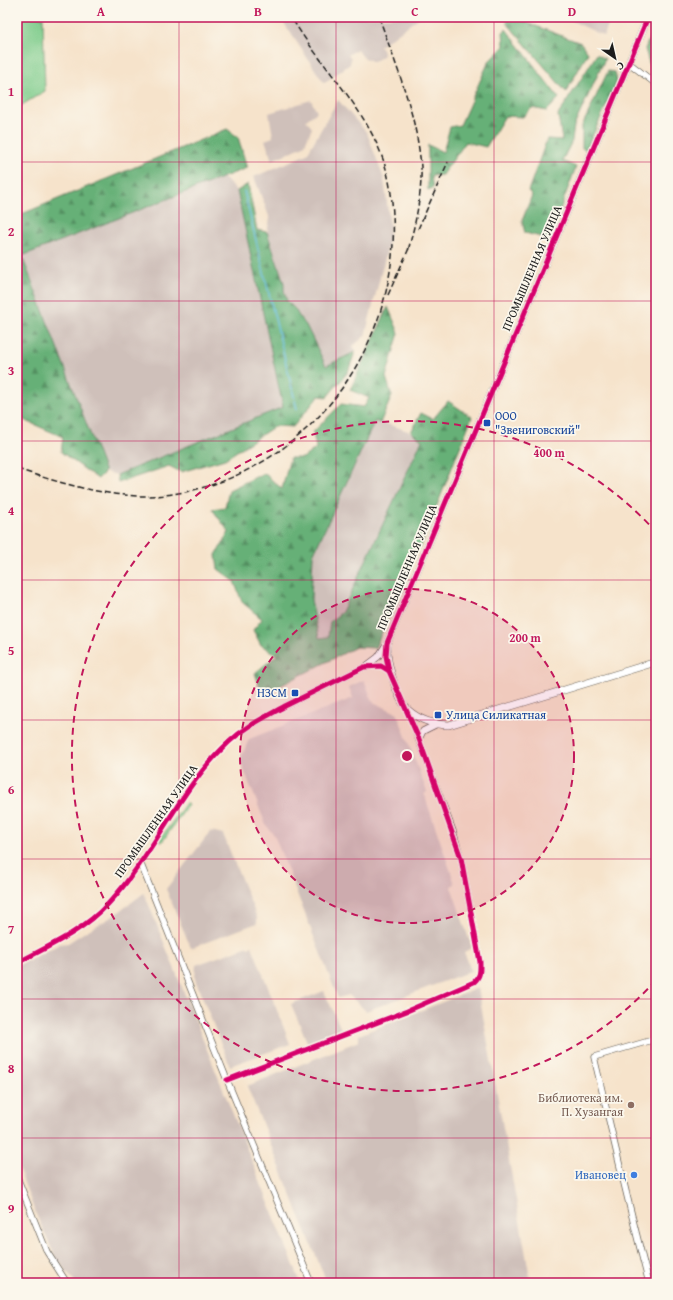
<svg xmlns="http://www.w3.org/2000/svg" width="673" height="1300" font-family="'Gentium Book Plus',serif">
	<defs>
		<pattern id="grass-dots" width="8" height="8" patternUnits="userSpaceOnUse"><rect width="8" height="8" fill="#7ecc8b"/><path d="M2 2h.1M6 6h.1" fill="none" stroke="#6caf77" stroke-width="1.8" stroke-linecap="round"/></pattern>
		<pattern id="forest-firs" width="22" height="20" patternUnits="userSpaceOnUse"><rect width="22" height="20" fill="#66b077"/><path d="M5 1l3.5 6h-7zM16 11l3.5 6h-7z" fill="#538e61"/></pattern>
	</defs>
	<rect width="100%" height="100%" fill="#fbf7ec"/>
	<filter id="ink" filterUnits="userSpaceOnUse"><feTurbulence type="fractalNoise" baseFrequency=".025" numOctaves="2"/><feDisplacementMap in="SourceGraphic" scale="8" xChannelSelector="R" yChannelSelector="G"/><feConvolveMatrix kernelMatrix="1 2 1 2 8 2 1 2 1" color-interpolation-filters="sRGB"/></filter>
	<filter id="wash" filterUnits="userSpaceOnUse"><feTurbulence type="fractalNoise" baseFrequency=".012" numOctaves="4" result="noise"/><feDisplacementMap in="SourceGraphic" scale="16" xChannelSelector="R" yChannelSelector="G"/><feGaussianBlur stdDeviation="0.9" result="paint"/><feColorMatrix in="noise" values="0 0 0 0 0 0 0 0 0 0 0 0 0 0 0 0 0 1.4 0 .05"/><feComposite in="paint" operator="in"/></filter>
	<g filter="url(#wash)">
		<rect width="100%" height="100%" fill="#f6e3cb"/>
		<g fill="#cfc0ba">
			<polygon points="280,17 420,17 380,46 384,55 374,62 363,57 357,49 348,55 351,59 350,64 324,83"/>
			<polygon points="564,17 611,17 604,36"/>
			<polygon points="311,100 317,112 306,120 312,128 304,146 272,160 265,140 273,137 269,113"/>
			<polygon points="338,100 367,133 384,179 390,227 388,246 365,336 353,346 355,352 326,366 306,325 300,318 295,309 287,301 284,291 284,283 267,232 270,219 254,177 307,154"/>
			<polygon points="223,177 237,191 283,408 117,475 105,472 22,256"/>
			<polygon points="375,420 411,432 422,440 342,612 330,622 328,637 319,638 311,600 313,555"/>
			<polygon points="364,680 373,702 397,713 427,792 424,794 455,884 451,886 472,948 464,952 471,971 366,1011 349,995 338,998 274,835 266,825 240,760 249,739 353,698 349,687"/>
			<polygon points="211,831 223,834 257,918 257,923 191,948 166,889"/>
			<polygon points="144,893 301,1283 76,1283 55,1256 35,1212 17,1164 17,966 60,944 68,943 85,932 115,915"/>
			<polygon points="252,946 290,1044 230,1066 195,979 196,965 246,947"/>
			<polygon points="478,988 531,1283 327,1283 247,1086 359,1041 359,1035"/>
			<polygon points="324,991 341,1029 308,1044 291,1004"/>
		</g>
		<polygon fill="url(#grass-dots)" stroke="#4d7454" points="186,803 188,805 162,842 160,842 160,839"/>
		<g fill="url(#forest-firs)" stroke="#41664a">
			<polygon points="512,17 581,43 588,53 566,92 506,22"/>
			<polygon points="656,22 656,73 651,69 645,49"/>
			<polygon points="506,29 559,98 547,111 532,108 523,117 505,116 486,147 466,142 442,175 431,176 433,188 428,190 428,145 443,152 450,127 460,125 489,61 504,46 503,32"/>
			<polygon points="597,54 605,59 574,126 572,141 562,161 576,167 549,239 525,233 522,221 532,195 528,191 547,139 562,140 558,115"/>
			<polygon points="608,71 615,72 617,82 586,150 582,148 582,126"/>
			<polygon points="227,129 238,137 247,168 22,256 105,472 98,479 61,452 63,437 17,417 17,216"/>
			<polygon points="248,184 257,230 267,232 284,283 284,291 287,301 295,309 300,318 306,325 326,366 355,352 348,372 327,397 319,396 293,427 275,426 225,459 181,472 169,466 118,483 117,475 283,407 237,191"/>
			<polygon points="388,307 399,333 386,377 392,396 380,423 375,421 313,555 311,600 319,638 328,637 330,622 342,612 422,440 411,432 421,413 433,419 448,401 472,417 421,546 411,555 404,566 408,576 375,648 356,647 272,690 261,691 255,673 277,655 261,645 253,630 262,619 242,602 234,581 218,569 216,555 229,532 212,509 225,507 229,490 264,473 282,489 290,458 303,458 316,448 313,432 341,404 364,407 369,398 350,390"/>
		</g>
		<polygon fill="#7ecc8b" stroke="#4d7454" points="17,17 43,17 45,91 17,108"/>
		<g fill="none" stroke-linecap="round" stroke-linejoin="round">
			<polyline stroke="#5dbcdb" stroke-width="1.5" points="244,191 297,409"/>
		</g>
	</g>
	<g filter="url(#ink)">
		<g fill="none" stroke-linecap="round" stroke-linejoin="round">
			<g stroke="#686259" stroke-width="7">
				<g id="minor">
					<polyline points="629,63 656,84"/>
					<polyline points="366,666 378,657 387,643"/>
					<polyline points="419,739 423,731 437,724"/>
					<polyline points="140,862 227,1080 311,1283"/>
					<path d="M17,963C49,946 83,931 108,904C154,855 179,788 229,742C246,726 266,717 285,706C311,693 338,680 364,667L381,666L389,671"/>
					<path d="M227,1080L407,1011L474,982C481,976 480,970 480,962L461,858L453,831L407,709"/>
					<polyline points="17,1177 47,1252 67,1283"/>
					<path d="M649,1283C629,1208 612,1132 594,1057L656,1039"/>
				</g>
			</g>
			<g stroke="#686259" stroke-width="8">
				<path id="tertiary" d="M648,17L387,643C385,659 397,699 408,710C419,720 435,725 449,725L656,662"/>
			</g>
			<use href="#minor" stroke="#fff" stroke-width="5.5"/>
			<use href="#tertiary" stroke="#fff" stroke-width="7"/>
			<g stroke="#1c1c1c" stroke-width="1.5" stroke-dasharray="6 3" stroke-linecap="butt">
				<path d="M379,17C396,66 417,115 421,167C422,196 415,224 408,251"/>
				<polyline points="418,229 448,162"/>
				<polyline points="388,295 410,246"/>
				<path d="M17,469C67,485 120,502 173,494C317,472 413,328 390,187C379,118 325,74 291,17"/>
			</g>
			<g stroke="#fbf7ec" stroke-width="8">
				<g id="cycleway">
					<path d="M17,963C49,946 83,931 108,904C154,855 179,788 229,742C246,726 266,717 285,706C311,693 338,680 364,667L381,666L389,671"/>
					<path d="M227,1080L407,1011L474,982C481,976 480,970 480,962L461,858L419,739L389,671L386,656L387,643L648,17"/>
				</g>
			</g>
			<use href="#cycleway" stroke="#d6006c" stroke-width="5"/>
		</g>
	</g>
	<path fill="none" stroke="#c2185b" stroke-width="1" stroke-opacity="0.55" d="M179,17V1283M336,17V1283M494,17V1283M17,162H656M17,301H656M17,441H656M17,580H656M17,720H656M17,859H656M17,999H656M17,1138H656"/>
	<circle cx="407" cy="756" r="167" fill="#c2185b" fill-opacity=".12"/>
	<g fill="none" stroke="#c2185b" stroke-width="2" stroke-dasharray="7 5">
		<circle cx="407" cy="756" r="167"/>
		<path d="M656 980A335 335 0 1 1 656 532"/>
	</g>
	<g fill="#1a4fb4" stroke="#fbf7ec" stroke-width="1.5">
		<rect x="483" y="419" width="8" height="8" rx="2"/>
		<rect x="291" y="689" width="8" height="8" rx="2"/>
		<rect x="434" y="711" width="8" height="8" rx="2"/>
	</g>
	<circle fill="#8d6e63" stroke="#fbf7ec" stroke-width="1.5" cx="631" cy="1105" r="4"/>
	<circle fill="#3f7fe0" stroke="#fbf7ec" stroke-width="1.5" cx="634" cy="1175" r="4"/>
	<g text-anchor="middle" stroke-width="3.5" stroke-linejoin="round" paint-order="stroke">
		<g font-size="12" fill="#1c1c1c" stroke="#fbf7ec">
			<text transform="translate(532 268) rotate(-67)" y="4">ПРОМЫШЛЕННАЯ УЛИЦА</text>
			<text transform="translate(407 567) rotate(-67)" y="4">ПРОМЫШЛЕННАЯ УЛИЦА</text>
			<text transform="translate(156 821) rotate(-55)" y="4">ПРОМЫШЛЕННАЯ УЛИЦА</text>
		</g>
		<g font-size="12" fill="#164399" stroke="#fbf7ec" text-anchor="start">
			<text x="495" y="420">ООО<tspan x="495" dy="14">"Звениговский"</tspan></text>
			<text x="287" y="697" text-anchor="end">НЗСМ</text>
			<text x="446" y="719">Улица Силикатная</text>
		</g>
		<g font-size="12" fill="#785e54" stroke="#fbf7ec" text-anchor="end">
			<text x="623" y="1102">Библиотека им.<tspan x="623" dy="14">П. Хузангая</tspan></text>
		</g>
		<g font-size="12" fill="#366cbe" stroke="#fbf7ec" text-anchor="end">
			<text x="626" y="1179">Ивановец</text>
		</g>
	</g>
	<circle cx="407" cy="756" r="6" fill="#c2185b" stroke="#fbf7ec" stroke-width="2"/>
	<g font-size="12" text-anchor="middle" font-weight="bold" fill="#c2185b" stroke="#fbf7ec" stroke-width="3.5" stroke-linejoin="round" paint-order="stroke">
		<text x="549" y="457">400 m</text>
		<text x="525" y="642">200 m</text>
	</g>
	<rect width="673" height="1300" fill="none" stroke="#fbf7ec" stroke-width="44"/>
	<g transform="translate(615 58) rotate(146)" stroke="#fbf7ec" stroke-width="3" paint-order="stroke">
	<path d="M0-3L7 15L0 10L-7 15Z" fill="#1c1c1c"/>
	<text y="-6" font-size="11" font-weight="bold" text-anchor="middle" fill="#1c1c1c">С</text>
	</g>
	<rect x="22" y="22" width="629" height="1256" fill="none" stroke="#c2185b" stroke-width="1.5"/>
	<g font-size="13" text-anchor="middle" font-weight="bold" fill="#c2185b">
		<text x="101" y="16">A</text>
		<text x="258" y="16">B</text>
		<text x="415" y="16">C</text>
		<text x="572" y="16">D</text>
		<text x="11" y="96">1</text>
		<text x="11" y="236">2</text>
		<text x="11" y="375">3</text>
		<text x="11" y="515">4</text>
		<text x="11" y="655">5</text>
		<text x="11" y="794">6</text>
		<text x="11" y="934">7</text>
		<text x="11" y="1073">8</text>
		<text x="11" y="1213">9</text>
	</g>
</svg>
